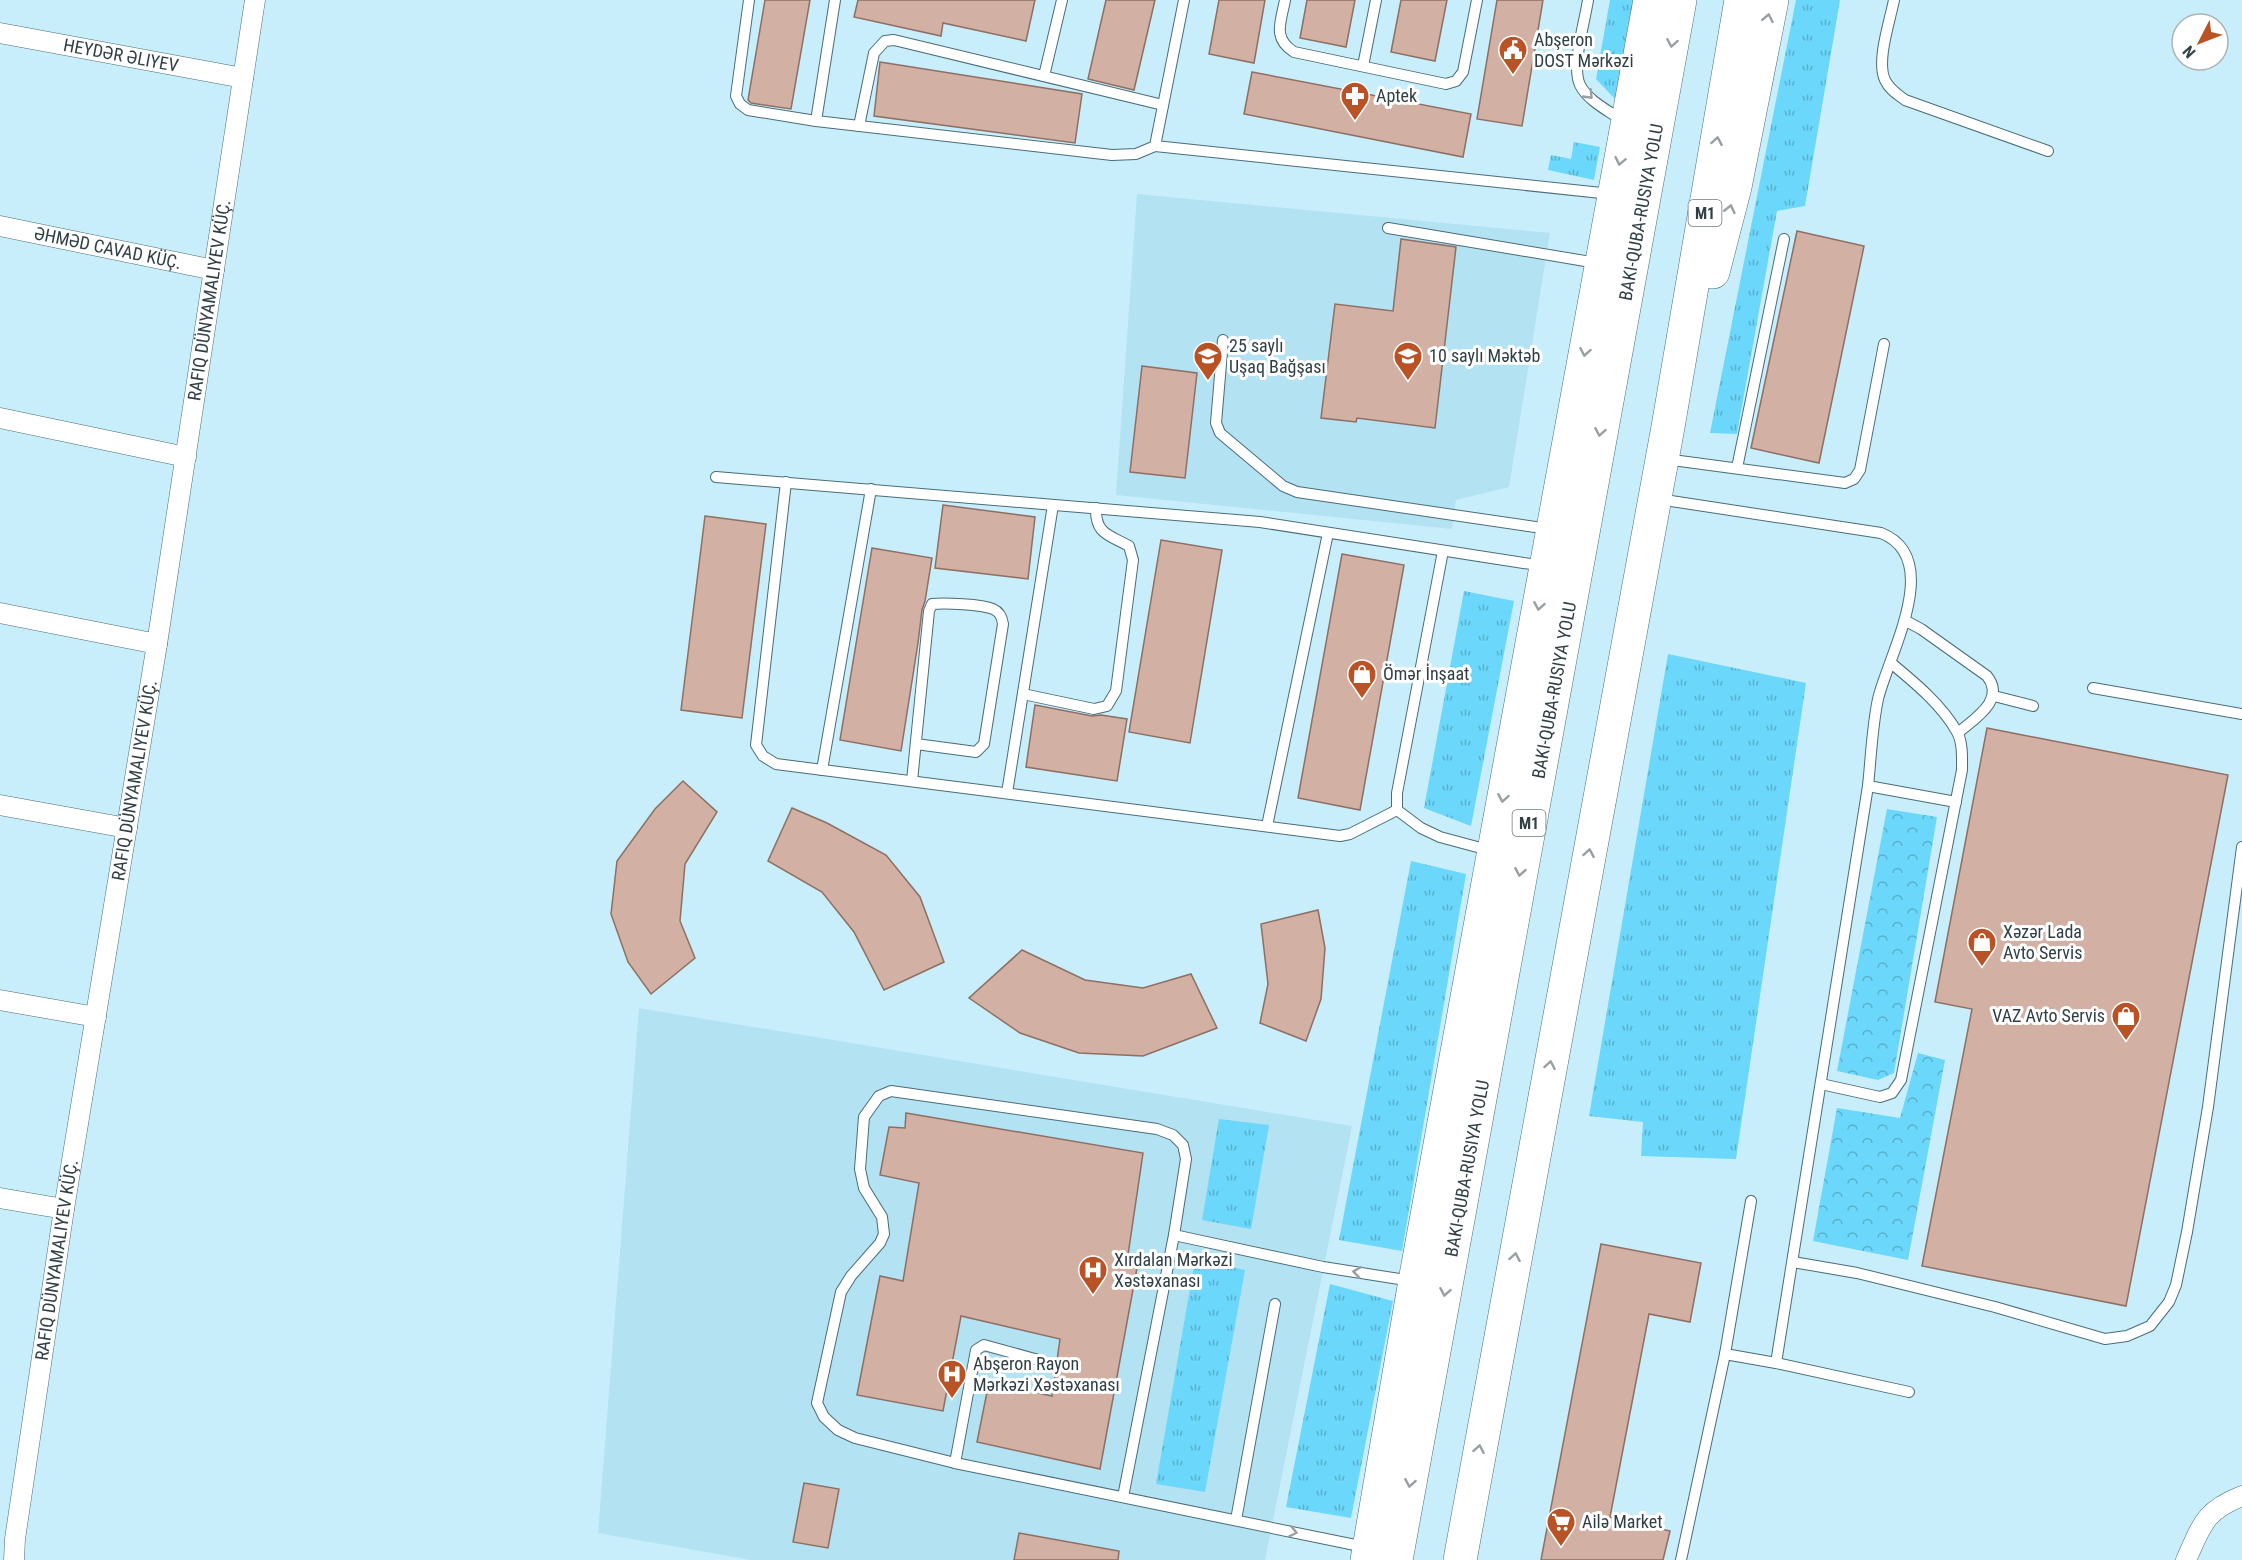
<svg xmlns="http://www.w3.org/2000/svg" width="2242" height="1560" font-family="'Roboto Condensed',sans-serif">
	<defs>
		<pattern id="grass-tufts" width="24" height="20" patternUnits="userSpaceOnUse" patternTransform="scale(1.5)"><rect width="24" height="20" fill="#6bd7fa"/><path d="M3 7l-1-3M5 7V3M7 7l1-3M15 17l-1-3M17 17v-4M19 17l1-3" fill="none" stroke="#58b0cc"/></pattern>
		<pattern id="park-crowns" width="20" height="18" patternUnits="userSpaceOnUse" patternTransform="scale(1.5)"><rect width="20" height="18" fill="#6bd7fa"/><path d="M2 6a3 3 0 1 1 6 0M12 15a3 3 0 1 1 6 0" fill="none" stroke="#58b0cc"/></pattern>
	</defs>
	<rect width="100%" height="100%" fill="#c8eefb"/>
	<g fill="#b3e2f3">
		<polygon points="1137,194 1550,233 1509,487 1456,500 1452,529 1116,495"/>
		<polygon points="639,1008 1352,1126 1265,1560 751,1560 598,1533"/>
	</g>
	<g fill="url(#grass-tufts)">
		<polygon points="1610,0 1633,0 1615,99 1596,79"/>
		<polygon points="1796,0 1840,0 1805,206 1777,211 1737,434 1710,433"/>
		<polygon points="1574,142 1600,147 1594,180 1548,170 1551,155 1571,159"/>
		<polygon points="1464,591 1514,601 1471,826 1424,808"/>
		<polygon points="1668,654 1806,683 1736,1159 1641,1156 1643,1122 1589,1116"/>
		<polygon points="1411,861 1466,874 1402,1251 1339,1240"/>
		<polygon points="1219,1119 1269,1125 1251,1229 1202,1220"/>
		<polygon points="1195,1260 1245,1270 1205,1492 1156,1484"/>
		<polygon points="1330,1284 1393,1301 1351,1518 1286,1507"/>
	</g>
	<g fill="url(#park-crowns)">
		<polygon points="1887,809 1937,817 1894,1073 1878,1080 1837,1071"/>
		<polygon points="1918,1053 1945,1060 1908,1260 1813,1241 1837,1108 1900,1118"/>
	</g>
	<g fill="#d2b0a3" stroke="#8e6f63" stroke-width="1.5">
		<polygon points="765,0 810,0 791,109 751,103 748,100"/>
		<polygon points="858,0 1035,0 1026,41 943,23 941,36 854,17"/>
		<polygon points="1106,0 1155,0 1134,90 1088,79"/>
		<polygon points="1219,0 1265,0 1254,63 1209,54"/>
		<polygon points="1307,0 1355,0 1346,47 1300,38"/>
		<polygon points="1401,0 1447,0 1435,61 1391,52"/>
		<polygon points="1497,0 1543,0 1522,126 1477,119"/>
		<polygon points="880,62 1082,94 1075,143 874,116"/>
		<polygon points="1252,72 1471,114 1463,157 1244,114"/>
		<polygon points="1797,231 1864,246 1819,463 1751,448"/>
		<polygon points="1401,239 1456,247 1435,428 1357,418 1356,422 1321,418 1335,304 1393,311"/>
		<polygon points="1142,366 1197,373 1185,478 1130,472"/>
		<polygon points="943,505 1035,517 1028,579 935,568"/>
		<polygon points="705,516 766,524 742,718 681,710"/>
		<polygon points="1161,540 1222,550 1190,743 1129,732"/>
		<polygon points="872,548 932,558 925,601 922,610 918,643 901,751 840,740"/>
		<polygon points="1342,554 1404,565 1360,810 1298,798"/>
		<polygon points="1035,705 1092,716 1101,715 1127,719 1117,781 1026,767"/>
		<polygon points="1987,728 2228,775 2126,1306 1922,1266 1972,1009 1935,1002"/>
		<polygon points="683,781 717,812 685,864 680,921 695,958 651,994 628,962 611,914 617,861 655,809"/>
		<polygon points="792,808 827,823 886,855 920,897 944,962 884,990 854,932 822,892 768,861"/>
		<polygon points="1318,910 1325,948 1321,999 1306,1041 1260,1023 1268,984 1261,924"/>
		<polygon points="1022,950 1085,980 1143,988 1191,974 1217,1028 1143,1056 1079,1053 1020,1033 969,998"/>
		<polygon points="906,1113 1143,1153 1128,1255 1139,1257 1100,1469 977,1442 989,1382 1052,1396 1060,1339 961,1316 943,1411 857,1395 880,1276 903,1281 919,1183 880,1175 889,1127 905,1128"/>
		<polygon points="1601,1244 1701,1263 1690,1322 1649,1314 1610,1517 1670,1531 1663,1560 1541,1560"/>
		<polygon points="804,1483 839,1489 828,1548 793,1542"/>
		<polygon points="1019,1533 1119,1551 1118,1560 1014,1560"/>
	</g>
	<g fill="none" stroke-linecap="round" stroke-linejoin="round">
		<g stroke="#496c78" stroke-width="12">
			<g id="service">
				<polyline points="749,0 736,96 740,104 748,110 816,121 1112,155 1136,154 1155,146 1184,0"/>
				<path d="M1285,0C1281,22 1272,38 1294,52L1446,84L1456,81L1463,72L1477,0"/>
				<path d="M1588,0C1585,21 1571,66 1580,85C1588,101 1609,111 1623,121"/>
				<path d="M1894,0C1890,21 1876,61 1885,80C1889,89 1897,94 1905,100L2048,151"/>
				<polyline points="1363,66 1376,0"/>
				<polyline points="1044,76 1062,0"/>
				<polyline points="816,121 835,0"/>
				<polyline points="859,126 874,53 885,41 894,40 1163,105"/>
				<polyline points="1155,146 1611,194"/>
				<polyline points="1388,228 1597,263"/>
				<polyline points="1223,340 1216,423 1220,433 1283,486 1297,492 1549,529"/>
				<polyline points="1665,459 1845,483 1854,479 1860,470 1884,344"/>
				<polyline points="1737,468 1784,239"/>
				<polyline points="716,477 1260,522 1543,566"/>
				<polyline points="786,482 756,745 763,756 776,764 1340,836 1350,834 1397,810"/>
				<path d="M1658,499L1881,533C1945,558 1888,656 1878,699C1872,727 1871,758 1868,786L1776,1363L1725,1354L1681,1560"/>
				<polyline points="1443,551 1397,793 1397,810 1421,828 1440,837 1492,851"/>
				<path d="M1906,621L1921,629L1987,676C2006,700 1975,718 1958,733"/>
				<polyline points="2093,688 2242,714"/>
				<path d="M1023,694L1094,709L1107,706L1116,691L1133,560L1129,546C1109,535 1095,534 1096,508"/>
				<polyline points="1994,696 2033,706"/>
				<polyline points="822,770 871,489"/>
				<path d="M912,781L929,611L932,604C945,603 981,604 993,609C1000,612 1002,617 1003,624L984,744L976,752L916,744"/>
				<polyline points="1868,786 1956,802"/>
				<polyline points="1007,793 1053,505"/>
				<polyline points="1267,826 1328,533"/>
				<path d="M1821,1084L1880,1097L1892,1093L1901,1080L1962,770C1962,758 1963,743 1957,732C1942,705 1914,682 1891,663"/>
				<polyline points="1174,1235 1323,1267 1412,1281"/>
				<polyline points="1793,1262 1857,1273 1995,1307 2105,1339 2127,1336 2150,1326 2169,1302 2176,1285 2187,1232 2208,1107 2242,847"/>
				<polyline points="1725,1354 1751,1201"/>
				<polyline points="1776,1363 1909,1392"/>
				<polyline points="955,1463 976,1350 984,1345 1042,1361"/>
				<polyline points="1123,1497 1174,1235 1186,1159 1183,1145 1173,1135 1157,1129 891,1091 879,1096 864,1117 860,1169 864,1188 882,1217 884,1234 880,1243 851,1276 841,1292 817,1403 824,1417 838,1430 855,1438 955,1463 1365,1547"/>
				<polyline points="1236,1520 1275,1304"/>
			</g>
		</g>
		<g stroke="#496c78" stroke-width="21">
			<g id="minor">
				<path id="s1" d="M0,33L243,78"/>
				<path id="s2" d="M0,226L214,270"/>
				<polyline points="0,418 186,457"/>
				<polyline points="0,613 157,644"/>
				<polyline points="0,805 127,828"/>
				<polyline points="0,1000 96,1017"/>
				<polyline points="0,1198 64,1209"/>
				<path id="s3" d="M14,1560L15,1539L64,1209L157,644L255,0"/>
				<path d="M2186,1560C2202,1525 2204,1511 2242,1496"/>
			</g>
		</g>
		<g stroke="#496c78" stroke-width="34">
			<g id="trunk">
				<polyline points="1713,272 1735,187 1772,0"/>
				<polyline points="1367,1560 1415,1281 1650,0"/>
				<path id="s4" d="M1396,1560L1680,0"/>
				<polyline points="1460,1560 1668,427 1741,0"/>
			</g>
		</g>
		<use href="#service" stroke="#fff" stroke-width="10"/>
		<use href="#minor" stroke="#fff" stroke-width="20"/>
		<use href="#trunk" stroke="#fff" stroke-width="33"/>
	</g>
	<defs><path id="oneway-chevron" d="M-2-3.5L2.5 0L-2 3.5" fill="none" stroke-width="1.6" stroke-linecap="round" stroke-linejoin="round" transform="scale(1.5)"/></defs>
	<g stroke="#989fa2">
		<use href="#oneway-chevron" transform="translate(1768 18) rotate(-79)"/>
		<use href="#oneway-chevron" transform="translate(1672 43) rotate(100)"/>
		<use href="#oneway-chevron" transform="translate(1589 95) rotate(46)"/>
		<use href="#oneway-chevron" transform="translate(1717 141) rotate(-80)"/>
		<use href="#oneway-chevron" transform="translate(1620 161) rotate(102)"/>
		<use href="#oneway-chevron" transform="translate(1730 209) rotate(-77)"/>
		<use href="#oneway-chevron" transform="translate(1585 352) rotate(100)"/>
		<use href="#oneway-chevron" transform="translate(1600 432) rotate(100)"/>
		<use href="#oneway-chevron" transform="translate(1539 606) rotate(100)"/>
		<use href="#oneway-chevron" transform="translate(1503 798) rotate(100)"/>
		<use href="#oneway-chevron" transform="translate(1589 853) rotate(-80)"/>
		<use href="#oneway-chevron" transform="translate(1520 872) rotate(100)"/>
		<use href="#oneway-chevron" transform="translate(1550 1065) rotate(-80)"/>
		<use href="#oneway-chevron" transform="translate(1515 1257) rotate(-80)"/>
		<use href="#oneway-chevron" transform="translate(1357 1272) rotate(-171)"/>
		<use href="#oneway-chevron" transform="translate(1445 1292) rotate(100)"/>
		<use href="#oneway-chevron" transform="translate(1479 1449) rotate(-80)"/>
		<use href="#oneway-chevron" transform="translate(1410 1483) rotate(100)"/>
		<use href="#oneway-chevron" transform="translate(1293 1532) rotate(12)"/>
	</g>
	<defs>
		<g id="civic-pin" transform="scale(1.5)"><path d="M0 17L-7.5 6A9.5 9.5 0 1 1 7.5 6Z" fill="#b95326" stroke="#fff"/><path d="M-.6-6.5H3V-4.5H.6V-3L4-1V1h2V6H-6V1h2V-1L-.6-3ZM-1.2 2.5V6h2.4V2.5Z" fill="#fff"/></g>
		<g id="pharmacy-pin" transform="scale(1.5)"><path d="M0 17L-7.5 6A9.5 9.5 0 1 1 7.5 6Z" fill="#b95326" stroke="#fff"/><path d="M-2-6h4v4h4v4h-4v4h-4v-4h-4v-4h4Z" fill="#fff"/></g>
		<g id="school-pin" transform="scale(1.5)"><path d="M0 17L-7.5 6A9.5 9.5 0 1 1 7.5 6Z" fill="#b95326" stroke="#fff"/><path d="M0-5L7-2L0 1L-7-2ZM-4 1L0 2.5L4 1V4Q0 6-4 4Z" fill="#fff"/></g>
		<g id="shop-pin" transform="scale(1.5)"><path d="M0 17L-7.5 6A9.5 9.5 0 1 1 7.5 6Z" fill="#b95326" stroke="#fff"/><path d="M-5-2.5h2.3a2.7 3.5 0 0 1 5.4 0H5L5.5 6h-11ZM-1.5-2.5h3a1.5 2.3 0 0 0-3 0Z" fill="#fff"/></g>
		<g id="hospital-pin" transform="scale(1.5)"><path d="M0 17L-7.5 6A9.5 9.5 0 1 1 7.5 6Z" fill="#b95326" stroke="#fff"/><path d="M-5-5h3v3.5h4V-5h3V5h-3V1.5h-4V5h-3Z" fill="#fff"/></g>
		<g id="supermarket-pin" transform="scale(1.5)"><path d="M0 17L-7.5 6A9.5 9.5 0 1 1 7.5 6Z" fill="#b95326" stroke="#fff"/><path d="M-6-5.5h2.5l.6 2H6L4.5 2H-2.5L-4.4-4H-6ZM-1.5 3.2a1.3 1.3 0 1 0 .1 0ZM3 3.2a1.3 1.3 0 1 0 .1 0Z" fill="#fff"/></g>
	</defs>
	<g fill-rule="evenodd">
		<use href="#civic-pin" x="1513" y="50"/>
		<use href="#pharmacy-pin" x="1355" y="96"/>
		<use href="#school-pin" x="1208" y="356"/>
		<use href="#school-pin" x="1408" y="356"/>
		<use href="#shop-pin" x="1362" y="674"/>
		<use href="#shop-pin" x="1982" y="942"/>
		<use href="#shop-pin" x="2126" y="1016"/>
		<use href="#hospital-pin" x="1093" y="1270"/>
		<use href="#hospital-pin" x="952" y="1374"/>
		<use href="#supermarket-pin" x="1561" y="1522"/>
	</g>
	<g text-anchor="middle" stroke-width="6" stroke-linejoin="round" paint-order="stroke">
		<g fill="#fff" stroke="#6e797c" stroke-width="1.5">
			<rect x="1688.5" y="200" width="33" height="26" rx="4.5"/>
			<rect x="1512.5" y="810" width="33" height="26" rx="4.5"/>
		</g>
		<g font-size="16" font-weight="bold" fill="#303f44">
			<text x="1705" y="219">M1</text>
			<text x="1529" y="829">M1</text>
		</g>
		<g font-size="18" fill="#303f44" stroke="#fff" text-anchor="start">
			<text x="1534" y="46">Abşeron<tspan x="1534" dy="21">DOST Mərkəzi</tspan></text>
			<text x="1376" y="102">Aptek</text>
			<text x="1229" y="352">25 saylı<tspan x="1229" dy="21">Uşaq Bağşası</tspan></text>
			<text x="1429" y="362">10 saylı Məktəb</text>
			<text x="1383" y="680">Ömər İnşaat</text>
			<text x="2003" y="938">Xəzər Lada<tspan x="2003" dy="21">Avto Servis</tspan></text>
			<text x="2105" y="1022" text-anchor="end">VAZ Avto Servis</text>
			<text x="1114" y="1266">Xırdalan Mərkəzi<tspan x="1114" dy="21">Xəstəxanası</tspan></text>
			<text x="973" y="1370">Abşeron Rayon<tspan x="973" dy="21">Mərkəzi Xəstəxanası</tspan></text>
			<text x="1582" y="1528">Ailə Market</text>
		</g>
		<g font-size="18" fill="#303f44" stroke="#fff">
			<text dy="6" stroke="none"><textPath href="#s1" startOffset="123">HEYDƏR ƏLIYEV</textPath></text>
			<text dy="6" stroke="none"><textPath href="#s4" startOffset="1370">BAKI-QUBA-RUSIYA YOLU</textPath></text>
			<text dy="6" stroke="none"><textPath href="#s2" startOffset="110">ƏHMƏD CAVAD KÜÇ.</textPath></text>
			<text dy="6" stroke="none"><textPath href="#s3" startOffset="1275">RAFIQ DÜNYAMALIYEV KÜÇ.</textPath></text>
			<text dy="6" stroke="none"><textPath href="#s4" startOffset="884">BAKI-QUBA-RUSIYA YOLU</textPath></text>
			<text dy="6" stroke="none"><textPath href="#s3" startOffset="789">RAFIQ DÜNYAMALIYEV KÜÇ.</textPath></text>
			<text dy="6" stroke="none"><textPath href="#s4" startOffset="398">BAKI-QUBA-RUSIYA YOLU</textPath></text>
			<text dy="6" stroke="none"><textPath href="#s3" startOffset="303">RAFIQ DÜNYAMALIYEV KÜÇ.</textPath></text>
		</g>
	</g>
	<g transform="translate(2200 42) rotate(228)"><circle r="28" fill="#ffffff" stroke="#acb2b4" stroke-width="1.5"/>
	<path d="M0-4.5L10 22L0 15L-10 22Z" fill="#b95326"/>
	<text y="-9" font-size="16" font-weight="bold" text-anchor="middle" fill="#303f44">N</text>
	</g>
</svg>
